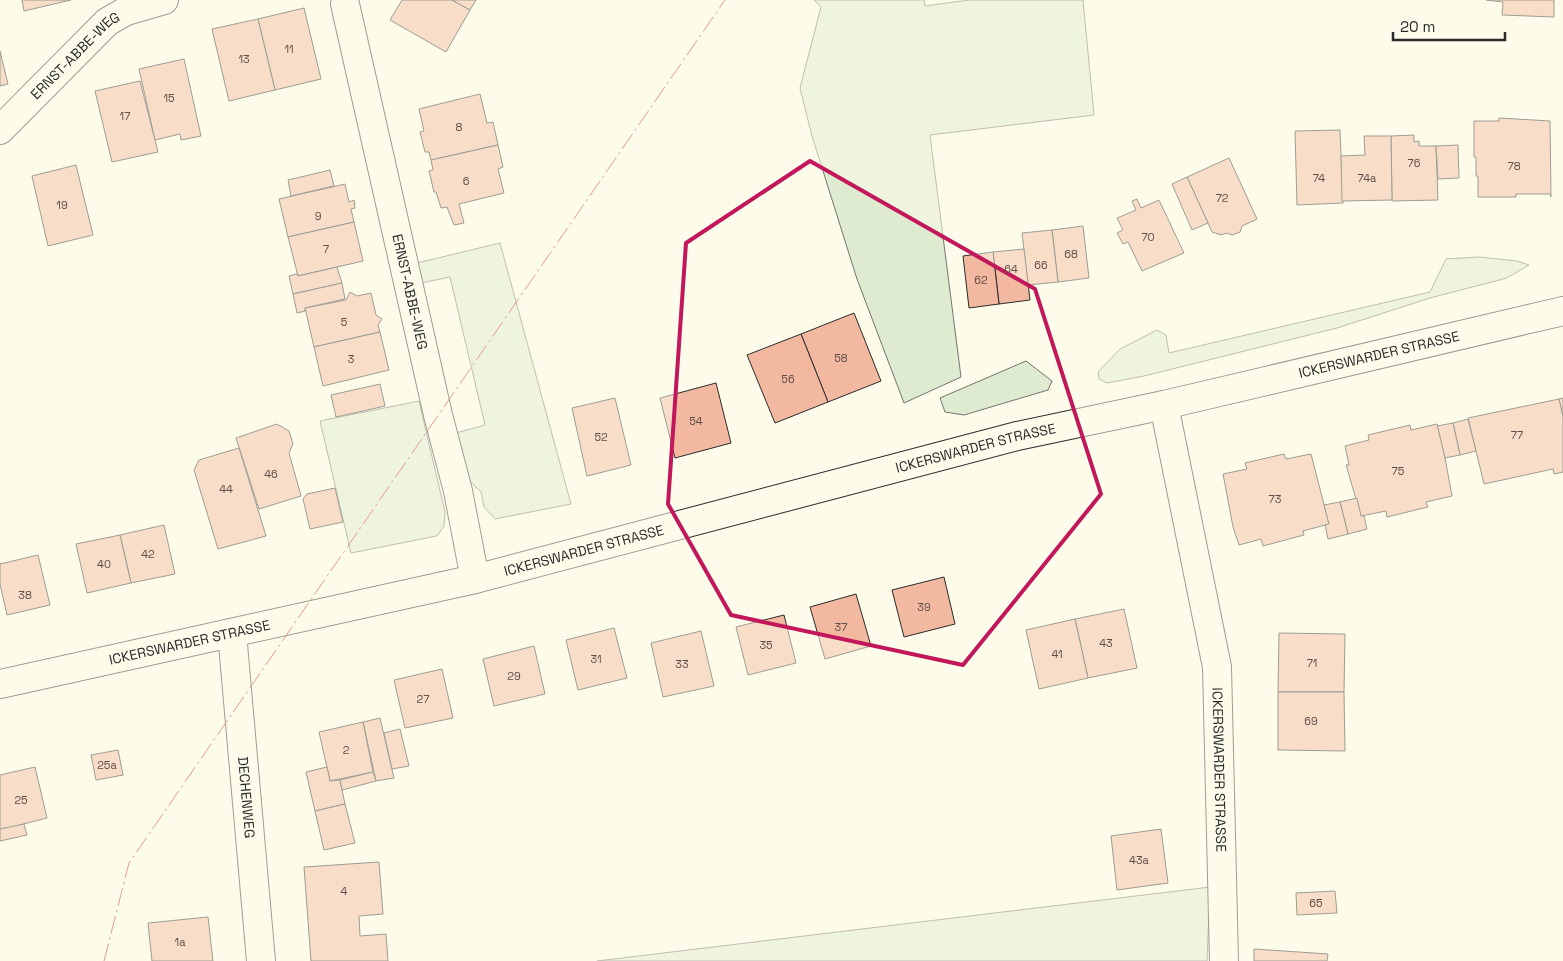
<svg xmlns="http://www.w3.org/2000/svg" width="1563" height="961" font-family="'Space Grotesk',sans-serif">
	<rect width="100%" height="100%" fill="#fdfbea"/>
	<g fill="#deebd1" stroke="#74746e">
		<polygon points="814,0 924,0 925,6 969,0 1083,0 1094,115 930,135 961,377 904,403 857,279 812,136 800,88 821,7"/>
		<polygon points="500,243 571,504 495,519 484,507 481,492 468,479 456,433 485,425 450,277 421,283 413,264"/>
		<polygon points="1479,257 1517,261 1529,265 1507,278 1430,298 1337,328 1144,376 1107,383 1099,379 1098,372 1120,349 1157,330 1166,335 1169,353 1430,292 1446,259"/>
		<polygon points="1026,361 1052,381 1048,390 964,415 945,412 940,398"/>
		<polygon points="419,401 445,512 444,526 437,536 351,553 320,421"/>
		<polygon points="1210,887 1207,961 597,961"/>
	</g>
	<g fill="#f2b8a0" stroke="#2b2b2b">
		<polygon points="22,0 71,0 24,11"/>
		<polygon points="402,0 452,0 470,10 446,52 390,20"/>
		<polygon points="452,0 476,0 470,10"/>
		<polygon points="1486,0 1554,0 1554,17 1502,15 1503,2"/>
		<polygon points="304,8 321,79 275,90 258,19"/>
		<polygon points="258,19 275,90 229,101 212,29"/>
		<polygon points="0,51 8,84 0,86"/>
		<polygon points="184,59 201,136 181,140 180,134 155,140 139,69"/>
		<polygon points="140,81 158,152 112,162 95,91"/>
		<polygon points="480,94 487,123 493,122 498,145 431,160 429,152 425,152 420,132 424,131 419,109"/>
		<polygon points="1499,118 1550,121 1551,197 1550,194 1516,194 1516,197 1478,197 1478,176 1476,176 1476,157 1474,157 1474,121 1499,121"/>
		<polygon points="1340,130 1343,203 1297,205 1295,131"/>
		<polygon points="1414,135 1414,142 1419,141 1419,146 1436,146 1438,200 1392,201 1391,136"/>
		<polygon points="1364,136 1391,136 1392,200 1342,201 1341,156 1365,155"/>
		<polygon points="498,145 503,167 498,169 504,193 459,204 464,223 454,225 447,207 441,208 436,192 434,192 429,171 433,170 431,160"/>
		<polygon points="1458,145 1459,178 1438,179 1436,146"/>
		<polygon points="1229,158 1257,219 1242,226 1240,232 1232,235 1227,233 1221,235 1212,232 1187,177"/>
		<polygon points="76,165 93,235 48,246 32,176"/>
		<polygon points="330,170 334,186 291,196 288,180"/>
		<polygon points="1187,177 1208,223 1192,230 1172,184"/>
		<polygon points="345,184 349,202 354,200 355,208 351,209 354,222 288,237 279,199"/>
		<polygon points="1137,199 1141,208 1159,200 1184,253 1142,271 1128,242 1123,244 1117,233 1123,230 1117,218 1136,210 1132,201"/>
		<polygon points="354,222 363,261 298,276 288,237"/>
		<polygon points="1083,226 1089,278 1058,282 1052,230"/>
		<polygon points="1052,230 1058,282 1028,285 1022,233"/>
		<polygon points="1024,249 1030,300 999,304 993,252"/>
		<polygon points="993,252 999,304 969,308 963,256"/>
		<polygon points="337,267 342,283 293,294 289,276 297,274 298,276"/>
		<polygon points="342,283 345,299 305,308 305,311 297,313 293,294"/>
		<polygon points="350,292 357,296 371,293 376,315 382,319 378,325 380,332 314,347 305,308 346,300"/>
		<polygon points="854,313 881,381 828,402 801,334"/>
		<polygon points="380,332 389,370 323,386 314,347"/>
		<polygon points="801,334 828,402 775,423 747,355"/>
		<polygon points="716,383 731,443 675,458 660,398"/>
		<polygon points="380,384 385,406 336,417 331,395"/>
		<polygon points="615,398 631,465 587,476 572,408"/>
		<polygon points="1563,398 1563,417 1559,399"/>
		<polygon points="1559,399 1563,417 1563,472 1554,474 1553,469 1484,484 1468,418"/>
		<polygon points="1468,419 1476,451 1460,455 1453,423"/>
		<polygon points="1453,423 1460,455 1445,458 1437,426"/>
		<polygon points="277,424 289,431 293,444 289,453 301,496 259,509 236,438"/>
		<polygon points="1437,424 1445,458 1452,496 1426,502 1428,507 1387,517 1386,511 1361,516 1346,465 1349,465 1345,446 1369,440 1368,435 1410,425 1411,430"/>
		<polygon points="239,448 266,536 218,549 194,470 199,460"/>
		<polygon points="1284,454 1286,459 1311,454 1329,524 1303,531 1304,535 1263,546 1261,539 1239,545 1233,527 1223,474 1247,469 1245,463"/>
		<polygon points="335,488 343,522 310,529 303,499 307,494"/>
		<polygon points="1357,498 1361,516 1364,516 1367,529 1348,534 1340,502"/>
		<polygon points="1340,502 1348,534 1328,539 1325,525 1329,524 1324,505"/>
		<polygon points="164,525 175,574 131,583 120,535"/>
		<polygon points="120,535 131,583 87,593 76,544"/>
		<polygon points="38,555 50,605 7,615 0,584 0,564"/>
		<polygon points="944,577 955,624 904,637 892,590"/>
		<polygon points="856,594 871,646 825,659 810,607"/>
		<polygon points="1124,609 1137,668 1088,678 1075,619"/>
		<polygon points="784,615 796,663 748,675 736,627"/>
		<polygon points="1075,619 1088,678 1039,689 1026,630"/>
		<polygon points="614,628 627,678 578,690 566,640"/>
		<polygon points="701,631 714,686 663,697 651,643"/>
		<polygon points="1279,633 1345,634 1344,692 1278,692"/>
		<polygon points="534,646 545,694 494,706 483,659"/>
		<polygon points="442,669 453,718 405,728 394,680"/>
		<polygon points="1278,692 1344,692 1345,751 1278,750"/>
		<polygon points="380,718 394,778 376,781 363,722"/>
		<polygon points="363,722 373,772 330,781 319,732"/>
		<polygon points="400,729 409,766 392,769 384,733"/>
		<polygon points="118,750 123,775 96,780 91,755"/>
		<polygon points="35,767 47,818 0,830 0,775"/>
		<polygon points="327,767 330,781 340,780 345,804 315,811 306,772"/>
		<polygon points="373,772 376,781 342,790 340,780"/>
		<polygon points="345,804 355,843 324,850 315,811"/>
		<polygon points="24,824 27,835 0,841 0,829"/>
		<polygon points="1161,829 1168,883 1117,890 1111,836"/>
		<polygon points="379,862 383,914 359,916 360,936 386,934 388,961 311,961 304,867"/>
		<polygon points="1335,891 1337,913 1297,915 1296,893"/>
		<polygon points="208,917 213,961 152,961 148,923"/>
		<polygon points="1254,949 1328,954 1327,961 1254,961"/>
	</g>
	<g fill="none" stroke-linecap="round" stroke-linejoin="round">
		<g stroke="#2b2b2b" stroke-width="30">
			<g id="street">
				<path id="s1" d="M345,4L438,415L458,491L475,579"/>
				<path id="s2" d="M0,130L107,22L126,11L164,0"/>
				<path id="s3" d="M1164,405L1217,667L1224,961"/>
				<path id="s4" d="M232,633L261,961"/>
			</g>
		</g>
		<g stroke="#2b2b2b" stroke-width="30">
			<g id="secondary">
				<path id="s5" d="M0,684L475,579L1017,436L1164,405L1563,311"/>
			</g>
		</g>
		<use href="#street" stroke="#fdfbea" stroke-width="28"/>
		<use href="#secondary" stroke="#fdfbea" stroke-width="28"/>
		<polyline stroke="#c62828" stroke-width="1" stroke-dasharray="18 4 2.5 4" stroke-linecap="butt" points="104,961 129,863 725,0"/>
	</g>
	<path d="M0 0H1563V961H0ZM810,161L1035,289L1101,494L963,665L731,615L668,504L686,243Z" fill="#fdfbea" fill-opacity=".55" fill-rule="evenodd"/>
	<path fill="none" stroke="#c2185b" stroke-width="4" stroke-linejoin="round" d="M810,161L1035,289L1101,494L963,665L731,615L668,504L686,243Z"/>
	<g text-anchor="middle" stroke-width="4" stroke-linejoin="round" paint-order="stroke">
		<g font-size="11" fill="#5d4e48">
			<text x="289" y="53">11</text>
			<text x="244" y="63">13</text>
			<text x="169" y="102">15</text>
			<text x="125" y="120">17</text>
			<text x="459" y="131">8</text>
			<text x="1414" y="167">76</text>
			<text x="1514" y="170">78</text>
			<text x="1319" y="182">74</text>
			<text x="1367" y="182">74a</text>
			<text x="466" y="185">6</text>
			<text x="1222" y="202">72</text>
			<text x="62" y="209">19</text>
			<text x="318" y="220">9</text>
			<text x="1148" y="241">70</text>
			<text x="326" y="253">7</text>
			<text x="1071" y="258">68</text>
			<text x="1041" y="269">66</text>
			<text x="1011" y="273">64</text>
			<text x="981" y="284">62</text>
			<text x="344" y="326">5</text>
			<text x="841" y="362">58</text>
			<text x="351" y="363">3</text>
			<text x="788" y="383">56</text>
			<text x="696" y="425">54</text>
			<text x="1517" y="439">77</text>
			<text x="601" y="441">52</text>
			<text x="1398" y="475">75</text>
			<text x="271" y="478">46</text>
			<text x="226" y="493">44</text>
			<text x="1275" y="503">73</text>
			<text x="148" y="558">42</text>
			<text x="104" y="568">40</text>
			<text x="25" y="599">38</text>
			<text x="924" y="611">39</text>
			<text x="841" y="631">37</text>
			<text x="1106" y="647">43</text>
			<text x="766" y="649">35</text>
			<text x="1057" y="658">41</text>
			<text x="596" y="663">31</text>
			<text x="1312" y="667">71</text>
			<text x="682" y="668">33</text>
			<text x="514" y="680">29</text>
			<text x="423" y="703">27</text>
			<text x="1311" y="725">69</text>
			<text x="346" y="754">2</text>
			<text x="107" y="769">25a</text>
			<text x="21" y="804">25</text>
			<text x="1139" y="864">43a</text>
			<text x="344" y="895">4</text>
			<text x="1316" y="907">65</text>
			<text x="180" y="946">1a</text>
		</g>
		<g font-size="14" fill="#2b2b2b" stroke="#fdfbea">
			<text dy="5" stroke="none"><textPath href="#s2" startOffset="106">ERNST-ABBE-WEG</textPath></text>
			<text dy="5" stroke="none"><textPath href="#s1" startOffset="295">ERNST-ABBE-WEG</textPath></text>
			<text dy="5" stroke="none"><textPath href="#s5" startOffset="1418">ICKERSWARDER STRASSE</textPath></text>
			<text dy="5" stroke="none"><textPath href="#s5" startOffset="1004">ICKERSWARDER STRASSE</textPath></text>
			<text dy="5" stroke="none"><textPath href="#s5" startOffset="599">ICKERSWARDER STRASSE</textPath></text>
			<text dy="5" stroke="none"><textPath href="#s5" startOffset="194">ICKERSWARDER STRASSE</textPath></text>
			<text dy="5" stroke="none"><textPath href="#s3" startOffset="370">ICKERSWARDER STRASSE</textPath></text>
			<text dy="5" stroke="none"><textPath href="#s4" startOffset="165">DECHENWEG</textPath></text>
		</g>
	</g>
	<path d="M1393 32v8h112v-8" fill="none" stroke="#2b2b2b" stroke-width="2.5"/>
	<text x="1400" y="32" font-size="15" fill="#2b2b2b" stroke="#fdfbea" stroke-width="4" paint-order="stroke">20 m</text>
</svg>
